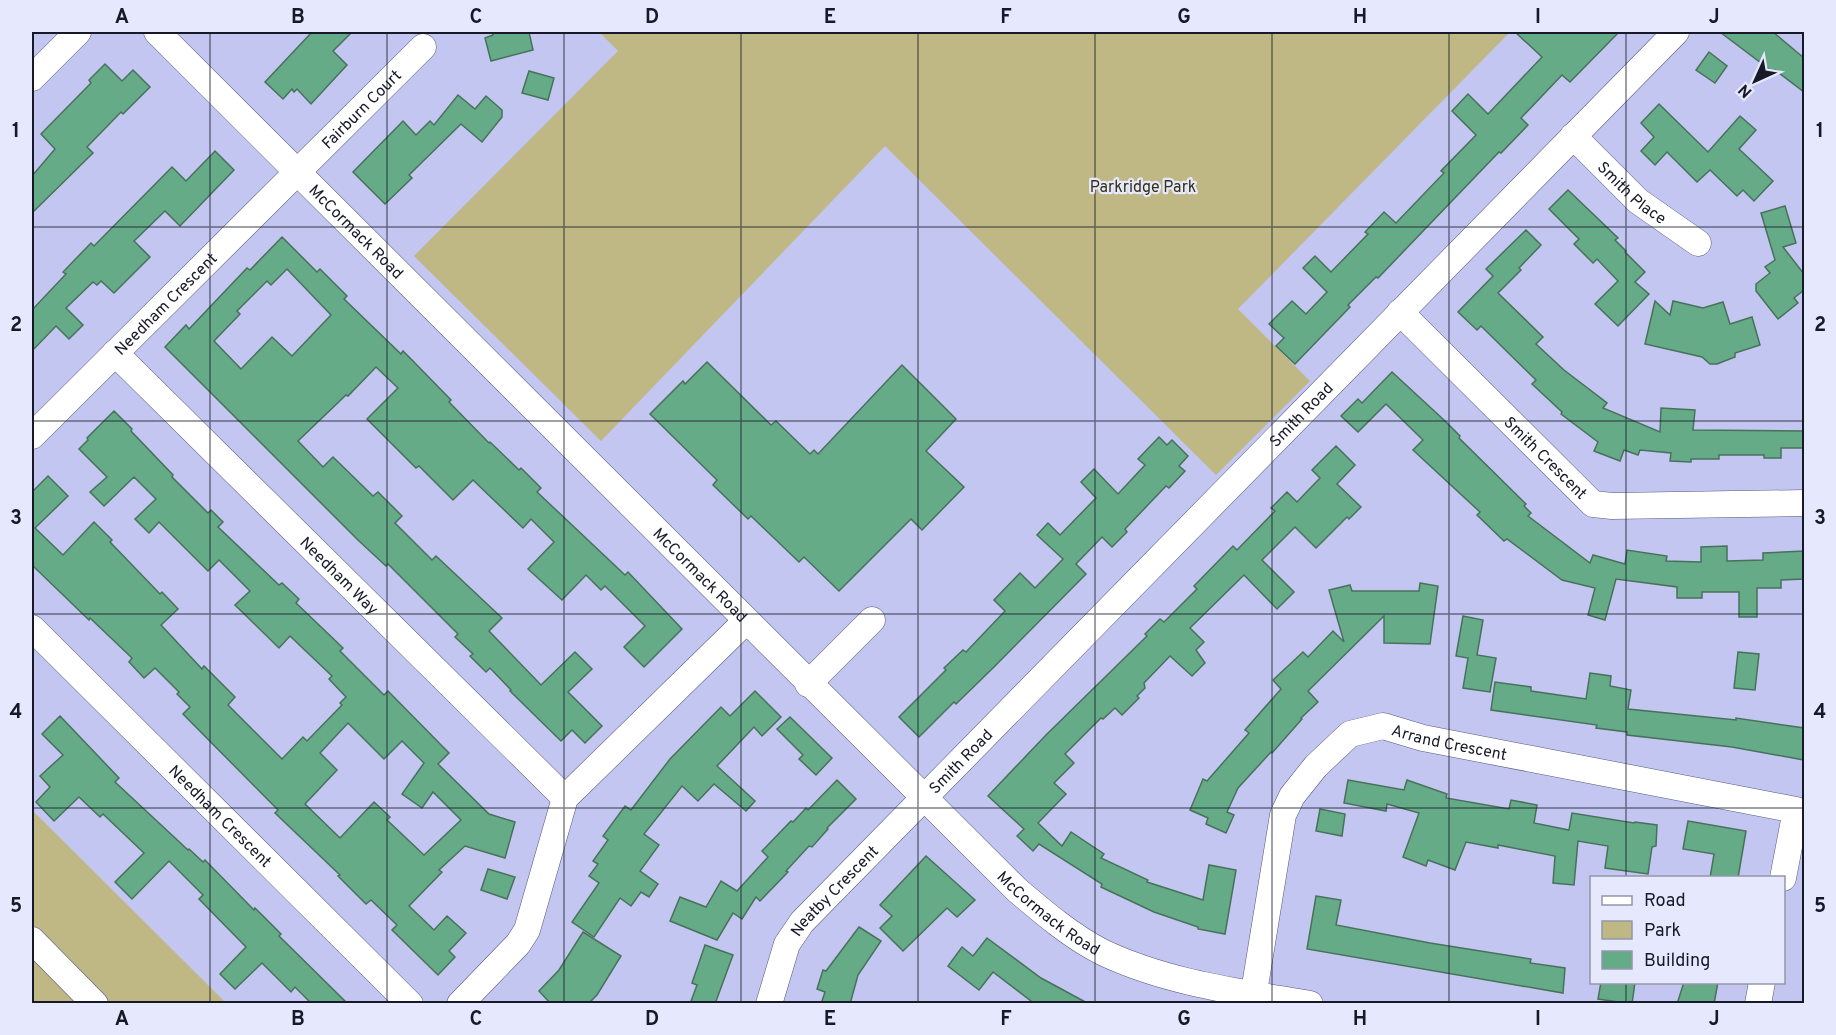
<svg xmlns="http://www.w3.org/2000/svg" width="1836" height="1035" font-family="Overpass,sans-serif">
	<rect width="100%" height="100%" fill="#c2c6f0"/>
	<g fill="#bfb784">
		<polygon points="599,32 1510,32 1238,309 1310,381 1216,475 885,146 601,441 414,256 618,51"/>
		<polygon points="32,810 226,1003 32,1003"/>
	</g>
	<g fill="#65ab87" stroke="#48715c" stroke-width="1.5" fill-rule="evenodd">
		<polygon points="312,32 352,32 333,51 347,65 311,104 297,89 294,92 292,89 283,99 265,82"/>
		<polygon points="492,32 529,32 533,50 491,61 485,38 493,35"/>
		<polygon points="1515,32 1619,32 1570,82 1562,75 1521,118 1528,125 1501,153 1499,152 1378,278 1376,277 1348,305 1350,307 1295,364 1276,346 1284,338 1269,324 1292,301 1306,314 1327,292 1303,268 1315,256 1331,272 1368,234 1365,232 1384,212 1396,223 1444,173 1441,171 1476,135 1452,111 1468,94 1488,114 1542,57"/>
		<polygon points="1720,32 1773,32 1804,58 1804,92 1775,70 1773,72"/>
		<polygon points="1709,52 1727,66 1715,83 1696,70"/>
		<polygon points="105,64 122,81 133,70 150,87 123,114 121,112 87,147 93,153 32,213 32,176 55,149 41,134 91,83 89,80"/>
		<polygon points="529,71 554,78 548,100 522,93"/>
		<polygon points="458,95 475,109 486,96 502,110 502,117 482,142 461,124 409,175 412,178 385,204 353,172 403,121 416,135 430,121 434,125"/>
		<polygon points="1659,104 1708,152 1740,116 1756,130 1739,149 1773,181 1754,201 1743,190 1737,196 1710,170 1697,182 1667,152 1655,165 1641,151 1654,137 1641,123"/>
		<polygon points="215,151 234,170 180,226 165,211 134,241 150,257 114,293 101,281 97,285 93,282 66,308 83,325 69,339 56,326 32,351 32,310 66,274 63,272 91,243 94,246 172,167 186,181"/>
		<polygon points="1568,190 1618,238 1615,240 1626,251 1625,252 1645,272 1635,282 1649,294 1618,326 1595,304 1618,281 1597,259 1593,263 1574,244 1579,239 1549,209"/>
		<polygon points="1785,206 1796,243 1783,247 1804,274 1804,290 1794,298 1798,303 1778,319 1756,291 1756,284 1770,273 1765,267 1775,260 1761,213"/>
		<polygon points="1526,230 1541,245 1519,268 1521,270 1498,293 1543,337 1536,344 1564,370 1607,403 1603,408 1660,432 1661,408 1695,410 1693,430 1804,431 1804,448 1781,448 1781,458 1764,458 1764,455 1719,455 1719,459 1691,459 1691,462 1670,461 1671,453 1640,450 1638,455 1624,450 1620,461 1594,451 1598,442 1561,414 1562,412 1532,384 1536,380 1481,326 1477,330 1458,312 1493,276 1486,269"/>
		<path d="M282,237L317,272L320,269L347,296L344,299L401,354L403,351L414,362L451,400L449,402L489,443L490,442L519,470L521,468L541,488L537,492L625,575L628,572L682,629L644,667L624,647L645,626L605,586L601,590L586,575L562,600L528,569L554,542L531,519L523,528L473,480L453,500L419,466L416,468L367,419L398,388L376,367L348,396L346,395L298,441L323,467L333,457L373,496L378,492L402,516L395,523L432,560L436,556L502,618L489,631L541,685L575,652L592,669L568,692L602,726L585,743L572,730L561,741L510,691L511,690L490,668L486,672L470,656L473,654L455,637L458,634L388,564L386,566L359,541L165,347L186,325L189,329L247,268L250,270ZM287,269L331,315L292,356L272,337L241,369L214,341L240,314L237,311L267,281L271,285Z"/>
		<polygon points="1655,301 1670,315 1673,301 1703,308 1723,302 1730,324 1752,317 1760,345 1735,353 1735,357 1717,364 1710,364 1702,357 1645,344"/>
		<polygon points="707,362 771,425 776,421 810,454 814,450 818,454 902,365 956,419 926,451 964,487 922,530 911,519 839,591 804,557 799,562 751,516 748,519 713,485 717,480 650,414 683,381 685,384"/>
		<polygon points="1392,372 1444,420 1460,436 1459,438 1526,504 1524,506 1531,513 1528,516 1590,563 1593,555 1625,564 1627,550 1667,556 1666,561 1701,562 1701,547 1727,546 1727,561 1763,560 1763,553 1804,551 1804,579 1781,580 1781,588 1757,588 1757,617 1739,617 1739,592 1702,592 1702,598 1677,598 1677,587 1616,579 1605,620 1588,615 1595,588 1562,580 1507,539 1504,541 1477,515 1480,512 1413,450 1423,440 1386,404 1358,432 1341,416 1358,399 1362,403"/>
		<path d="M114,411L132,429L131,431L173,475L172,477L208,513L211,510L223,522L218,527L279,585L282,583L299,599L296,603L343,648L340,651L384,695L388,691L449,753L438,764L489,814L515,822L505,858L465,846L439,870L442,872L409,906L434,930L447,916L466,933L449,951L455,957L438,975L392,930L397,925L371,900L366,904L338,876L340,875L275,813L278,810L183,714L190,707L177,694L179,692L155,668L144,678L129,662L132,658L90,618L89,620L32,565V492L48,476L68,496L35,528L63,555L94,522L112,540L110,542L160,594L162,592L178,609L161,625L202,669L204,666L235,697L228,705L282,759L303,737L307,741L342,705L340,703L346,697L329,679L332,676L290,636L279,648L235,605L250,591L219,560L208,571L159,522L149,533L135,519L156,499L134,477L104,506L90,492L107,477L79,449L88,440L87,438ZM348,723L384,759L402,741L424,763L402,794L422,808L433,792L461,820L424,855L387,820L390,817L374,802L340,838L305,804L337,770L320,753Z"/>
		<polygon points="1159,437 1167,445 1172,440 1188,456 1179,466 1185,471 1169,488 1166,486 1125,529 1127,532 1112,547 1102,537 1076,564 1086,574 995,666 956,704 954,702 919,737 899,717 946,670 944,668 963,650 966,652 1005,611 994,600 1020,573 1035,588 1063,559 1037,535 1048,523 1060,535 1096,498 1081,482 1094,469 1118,494 1145,465 1138,459"/>
		<polygon points="1336,446 1355,465 1337,484 1361,507 1349,519 1347,517 1316,548 1295,527 1262,560 1294,592 1277,609 1244,575 1190,628 1204,642 1196,650 1205,663 1192,676 1170,656 1144,683 1145,688 1137,696 1139,698 1122,715 1115,708 1103,719 1101,718 1065,754 1074,763 1054,783 1066,794 1038,823 1062,846 1071,832 1104,854 1101,858 1148,880 1147,882 1203,900 1209,865 1236,870 1225,934 1198,929 1198,927 1154,912 1101,887 1102,884 1039,844 1033,851 1017,836 1024,829 988,796 1046,735 1147,636 1145,634 1160,619 1164,622 1197,589 1194,586 1233,546 1237,550 1275,511 1271,508 1287,492 1297,502 1320,478 1312,470"/>
		<polygon points="1420,583 1438,586 1430,644 1384,643 1384,616 1308,691 1318,702 1301,718 1302,719 1272,753 1271,752 1238,788 1227,812 1234,815 1226,833 1206,824 1208,818 1190,810 1203,779 1207,781 1249,733 1245,730 1281,689 1273,680 1303,652 1308,657 1333,631 1344,642 1329,590 1350,585 1352,591 1419,591"/>
		<polygon points="1463,616 1483,620 1477,655 1496,658 1490,692 1463,688 1468,658 1456,656"/>
		<polygon points="1738,652 1759,654 1755,690 1734,688"/>
		<polygon points="1590,673 1611,676 1610,686 1631,690 1628,709 1736,720 1736,718 1804,728 1804,760 1732,747 1627,735 1627,732 1596,728 1597,725 1491,710 1495,682 1531,687 1531,691 1586,699"/>
		<polygon points="755,691 781,717 762,736 754,727 717,766 755,801 746,811 714,784 698,801 682,786 644,834 659,845 640,871 658,884 649,897 641,892 631,906 620,898 594,937 572,922 599,883 589,876 598,864 593,861 608,840 603,836 625,806 631,810 670,759 721,707 730,716"/>
		<polygon points="60,716 119,778 115,782 188,850 189,849 203,862 205,860 254,910 255,908 281,934 279,936 348,1004 312,1004 295,987 291,992 262,963 235,989 220,974 246,947 199,899 203,895 169,861 132,899 115,882 144,853 103,814 100,817 79,797 54,821 36,802 50,787 40,776 63,755 42,734"/>
		<polygon points="790,717 832,758 816,775 799,759 803,755 777,729"/>
		<polygon points="837,780 856,799 827,828 828,829 812,847 809,846 786,871 788,872 760,901 756,897 742,919 733,913 717,940 670,921 680,897 706,907 721,881 737,891 768,857 762,851 791,821 793,822 806,808 808,810"/>
		<polygon points="1348,780 1404,790 1407,780 1447,794 1446,798 1509,809 1511,800 1537,805 1534,823 1569,830 1572,813 1634,823 1635,822 1657,825 1656,846 1652,847 1648,874 1605,868 1608,846 1578,841 1574,885 1553,883 1555,856 1498,845 1498,848 1466,842 1455,870 1428,860 1426,866 1403,857 1419,813 1387,804 1386,811 1344,803"/>
		<polygon points="1320,809 1345,814 1342,836 1316,831"/>
		<polygon points="1688,821 1746,831 1738,878 1710,878 1714,854 1683,849"/>
		<polygon points="926,856 975,900 957,917 947,908 903,951 880,928 892,916 880,905"/>
		<polygon points="488,869 515,877 507,899 481,890"/>
		<polygon points="1316,896 1341,900 1336,925 1430,943 1531,959 1530,963 1565,968 1563,993 1307,949"/>
		<polygon points="859,927 881,941 858,975 850,1004 821,1004 825,992 817,989 823,970 826,971"/>
		<polygon points="583,932 621,956 597,995 588,1004 551,1004 539,991 559,970"/>
		<polygon points="987,938 1041,978 1089,1004 1035,1004 993,972 979,990 948,966 962,947 973,956"/>
		<polygon points="705,945 733,955 715,1004 690,1004 697,985 692,983"/>
		<polygon points="1601,982 1635,982 1632,1004 1598,999"/>
		<polygon points="1684,982 1718,982 1714,1004 1677,1004"/>
	</g>
	<g fill="none" stroke-linecap="round" stroke-linejoin="round">
		<g stroke="#56597d" stroke-width="27">
			<g id="minor">
				<path id="s1" d="M157,32L1017,890C1044,913 1071,936 1102,952C1167,983 1240,992 1310,1004"/>
				<polyline points="32,78 78,32"/>
				<path id="s2" d="M1573,136L1638,201L1698,243"/>
				<path id="s3" d="M1400,312L1593,504L1612,506L1804,503"/>
				<path id="s4" d="M115,353L565,798"/>
				<path id="s5" d="M32,436L423,47"/>
				<path id="s6" d="M32,628L410,1004"/>
				<polyline points="808,684 872,620"/>
				<polyline points="32,940 95,1004"/>
				<polyline points="460,1004 518,944 527,930 565,798 746,621"/>
				<path id="s7" d="M769,1004L787,944L802,922L1676,32"/>
				<path id="s8" d="M1252,1004L1283,815L1292,796L1316,766L1350,734L1383,726L1423,738L1796,810L1783,878"/>
				<polyline points="1758,1004 1762,982"/>
			</g>
		</g>
		<use href="#minor" stroke="#fff" stroke-width="26"/>
	</g>
	<path fill="none" stroke="#181928" stroke-width="1.5" stroke-opacity="0.55" d="M210,32V1004M387,32V1004M564,32V1004M741,32V1004M918,32V1004M1095,32V1004M1272,32V1004M1449,32V1004M1626,32V878M32,227H1804M32,421H1804M32,614H1804M32,808H1804M1626,982V1004"/>
	<g text-anchor="middle" stroke-width="4.5" stroke-linejoin="round" paint-order="stroke">
		<g font-size="16" fill="#181928" stroke="#e6e9fe">
			<text dy="6" stroke="none"><textPath href="#s5" startOffset="464">Fairburn Court</textPath></text>
			<text dy="6" stroke="none"><textPath href="#s2" startOffset="82">Smith Place</textPath></text>
			<text dy="6" stroke="none"><textPath href="#s1" startOffset="282">McCormack Road</textPath></text>
			<text dy="6" stroke="none"><textPath href="#s5" startOffset="188">Needham Crescent</textPath></text>
			<text dy="6" stroke="none"><textPath href="#s7" startOffset="801">Smith Road</textPath></text>
			<text dy="6" stroke="none"><textPath href="#s3" startOffset="206">Smith Crescent</textPath></text>
			<text dy="6" stroke="none"><textPath href="#s1" startOffset="768">McCormack Road</textPath></text>
			<text dy="6" stroke="none"><textPath href="#s4" startOffset="316">Needham Way</textPath></text>
			<text dy="6" stroke="none"><textPath href="#s8" startOffset="400">Arrand Crescent</textPath></text>
			<text dy="6" stroke="none"><textPath href="#s7" startOffset="315">Smith Road</textPath></text>
			<text dy="6" stroke="none"><textPath href="#s6" startOffset="266">Needham Crescent</textPath></text>
			<text dy="6" stroke="none"><textPath href="#s7" startOffset="134">Neatby Crescent</textPath></text>
			<text dy="6" stroke="none"><textPath href="#s1" startOffset="1254">McCormack Road</textPath></text>
		</g>
		<g font-size="16" fill="#353011" stroke="#e6e9fe">
			<text x="1143" y="192">Parkridge Park</text>
		</g>
	</g>
	<rect width="1836" height="1035" fill="none" stroke="#e6e9fe" stroke-width="66"/>
	<rect x="1590" y="876" width="195" height="108" fill="#e6e9fe" stroke="#9496a8" stroke-width="1.5"/>
	<rect x="1602" y="896" width="30" height="9" fill="#ffffff" stroke="#9496a8" stroke-width="1.5"/>
	<text x="1644" y="906" font-size="18" fill="#181928">Road</text>
	<rect x="1602" y="921" width="30" height="18" fill="#bfb784" stroke="#9496a8" stroke-width="1.5"/>
	<text x="1644" y="936" font-size="18" fill="#181928">Park</text>
	<rect x="1602" y="951" width="30" height="18" fill="#65ab87" stroke="#9496a8" stroke-width="1.5"/>
	<text x="1644" y="966" font-size="18" fill="#181928">Building</text>
	<g transform="translate(1755 81) rotate(225)" stroke="#e6e9fe" stroke-width="4.5" paint-order="stroke">
	<path d="M0-4.5L10 22L0 15L-10 22Z" fill="#181928"/>
	<text y="-9" font-size="16" font-weight="bold" text-anchor="middle" fill="#181928">N</text>
	</g>
	<rect x="33" y="33" width="1770" height="969" fill="none" stroke="#181928" stroke-width="2"/>
	<g font-size="20" text-anchor="middle" font-weight="bold" fill="#181928">
		<text x="122" y="23">A</text>
		<text x="298" y="23">B</text>
		<text x="476" y="23">C</text>
		<text x="652" y="23">D</text>
		<text x="830" y="23">E</text>
		<text x="1006" y="23">F</text>
		<text x="1184" y="23">G</text>
		<text x="1360" y="23">H</text>
		<text x="1538" y="23">I</text>
		<text x="1714" y="23">J</text>
		<text x="16" y="137">1</text>
		<text x="1820" y="137">1</text>
		<text x="16" y="331">2</text>
		<text x="1820" y="331">2</text>
		<text x="16" y="524">3</text>
		<text x="1820" y="524">3</text>
		<text x="16" y="718">4</text>
		<text x="1820" y="718">4</text>
		<text x="16" y="912">5</text>
		<text x="1820" y="912">5</text>
		<text x="122" y="1025">A</text>
		<text x="298" y="1025">B</text>
		<text x="476" y="1025">C</text>
		<text x="652" y="1025">D</text>
		<text x="830" y="1025">E</text>
		<text x="1006" y="1025">F</text>
		<text x="1184" y="1025">G</text>
		<text x="1360" y="1025">H</text>
		<text x="1538" y="1025">I</text>
		<text x="1714" y="1025">J</text>
	</g>
</svg>
